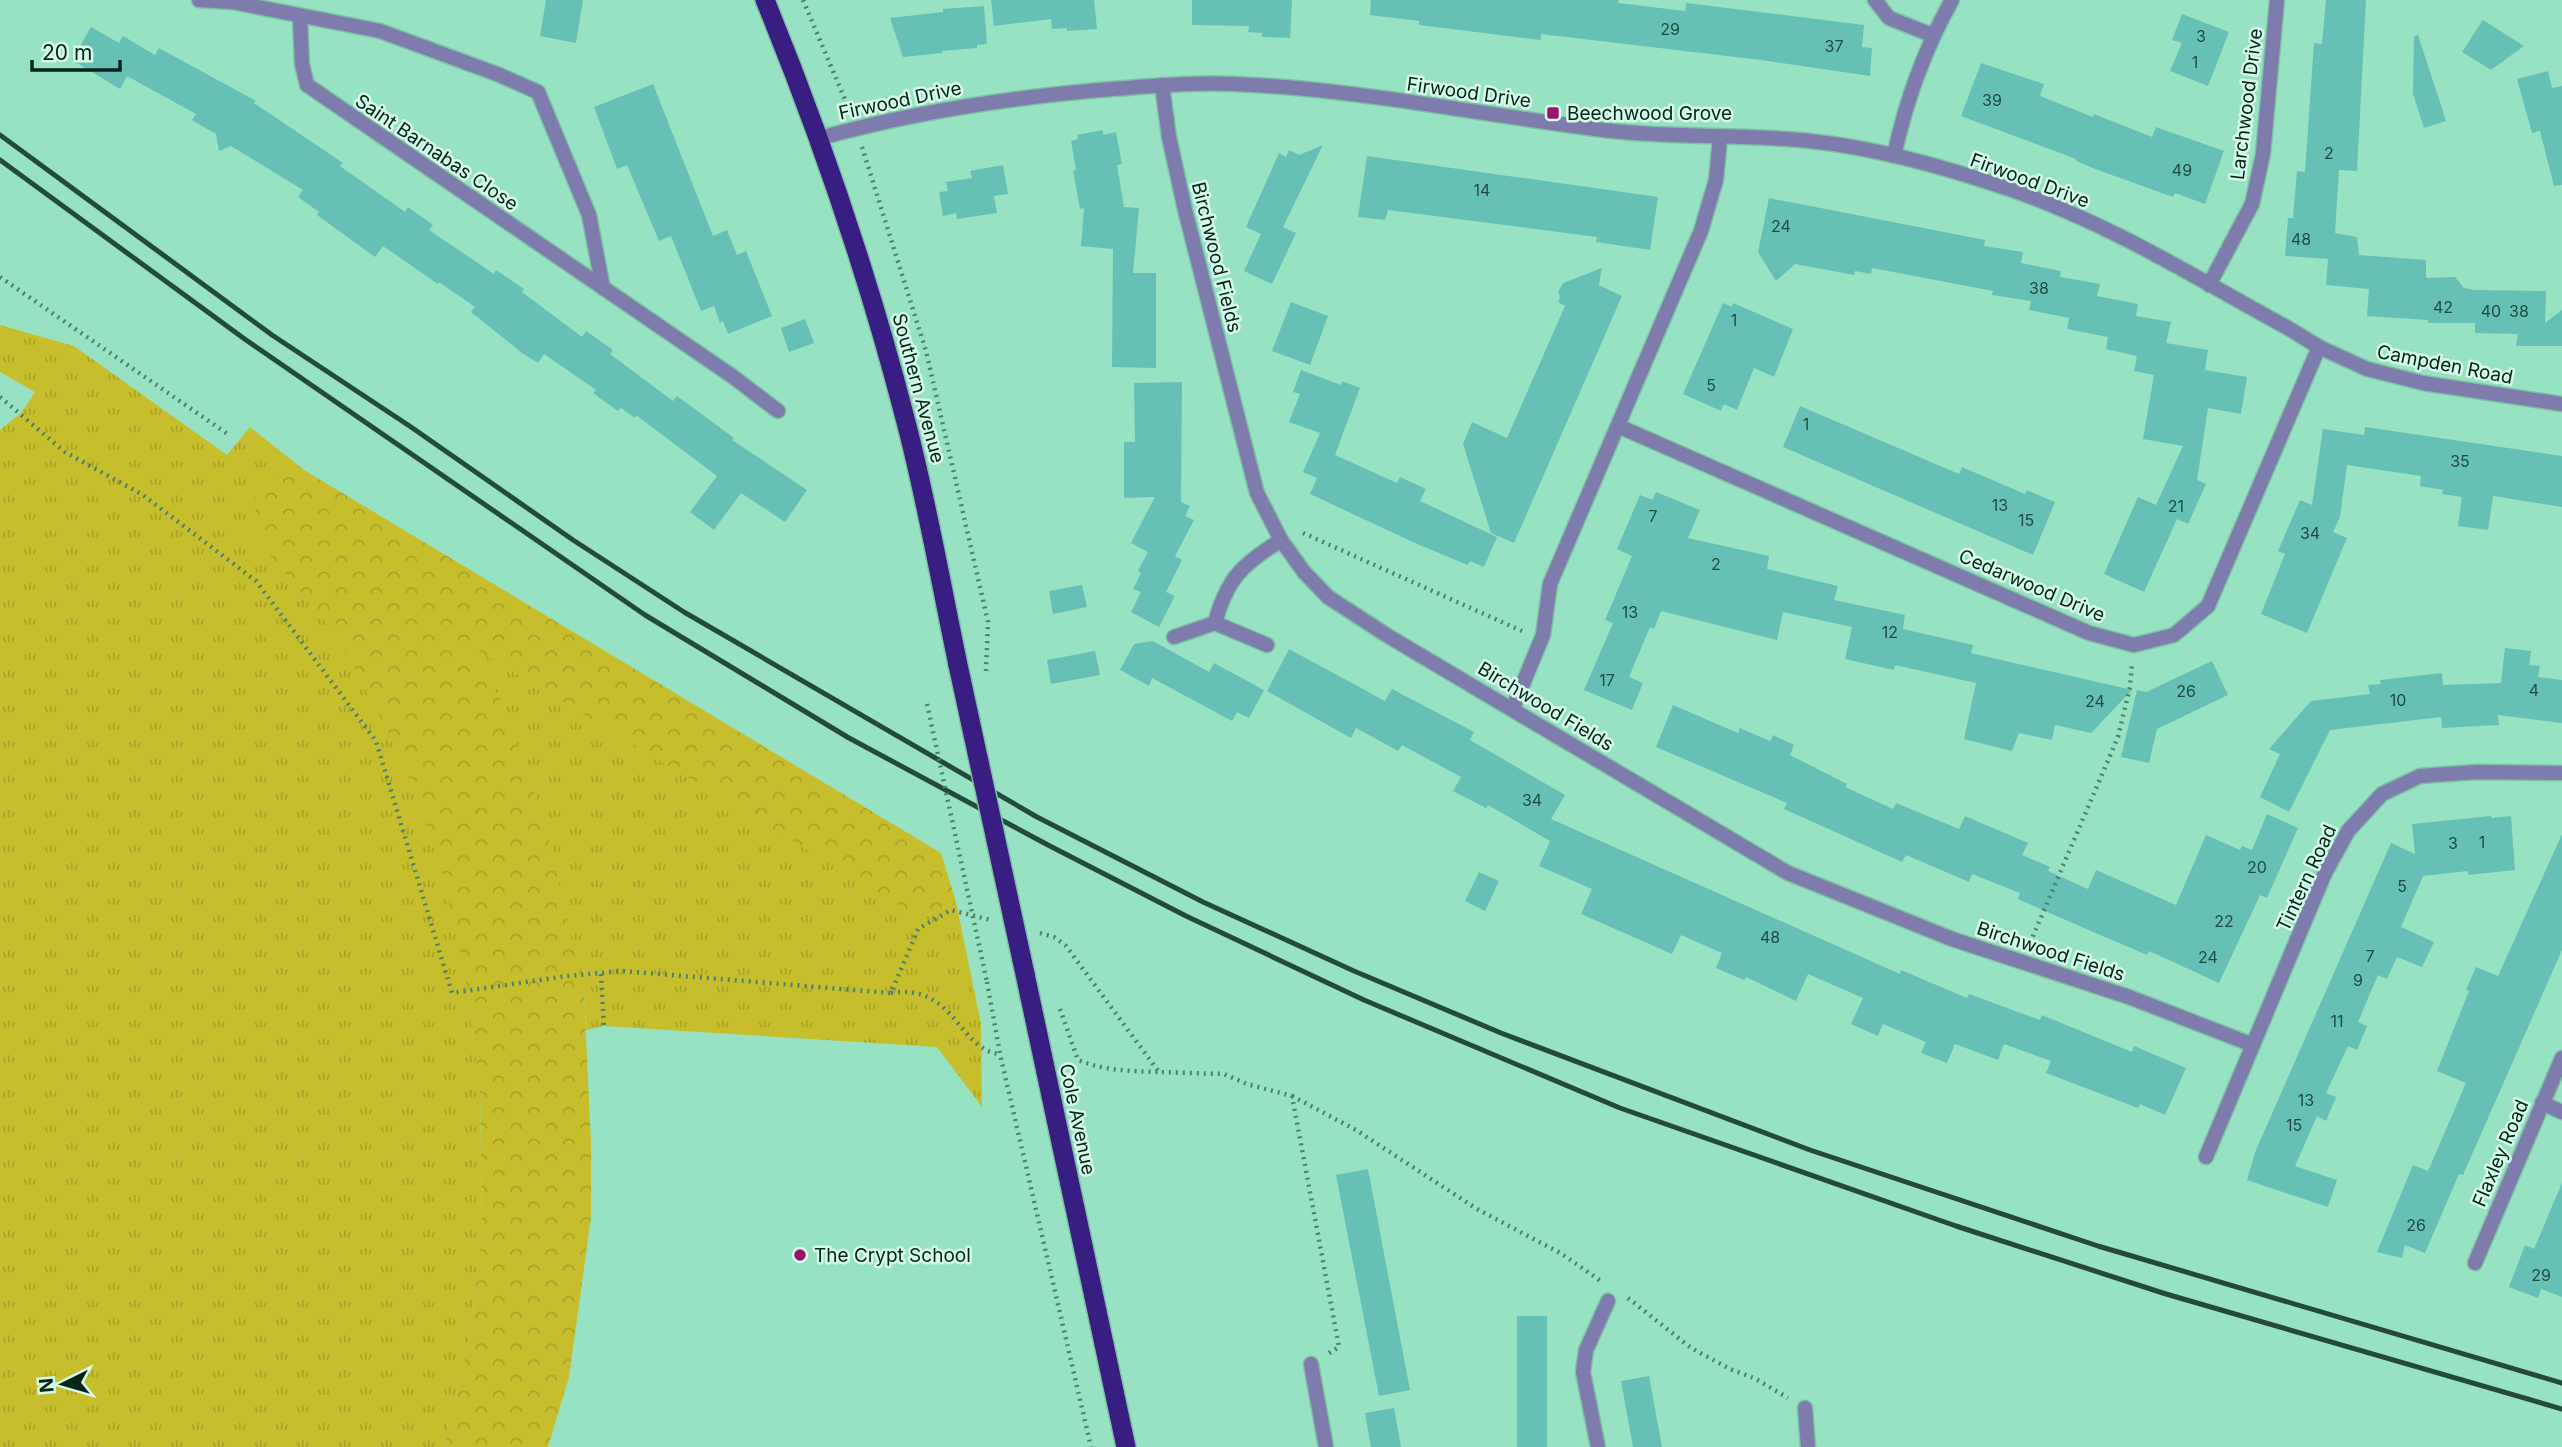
<svg xmlns="http://www.w3.org/2000/svg" width="2562" height="1447" font-family="Inter,sans-serif">
	<defs>
		<pattern id="grass-tufts" width="24" height="20" patternUnits="userSpaceOnUse" patternTransform="scale(1.75)"><rect width="24" height="20" fill="#c6be2d"/><path d="M3 7l-1-3M5 7V3M7 7l1-3M15 17l-1-3M17 17v-4M19 17l1-3" fill="none" stroke="#a9a327"/></pattern>
		<pattern id="forest-crowns" width="20" height="18" patternUnits="userSpaceOnUse" patternTransform="scale(1.75)"><rect width="20" height="18" fill="#c6be2d"/><path d="M2 6a3 3 0 1 1 6 0M12 15a3 3 0 1 1 6 0" fill="none" stroke="#a9a327"/></pattern>
	</defs>
	<rect width="100%" height="100%" fill="#97e2c2"/>
	<polygon fill="url(#grass-tufts)" points="0,325 74,346 227,455 250,427 304,470 920,918 956,902 981,1024 982,1107 937,1047 604,1026 586,1030 584,993 466,982 480,1088 482,1228 469,1339 444,1447 0,1447 0,430 21,413 35,392 0,372"/>
	<polygon fill="url(#forest-crowns)" points="304,470 941,853 956,902 920,918 462,641 503,703 546,826 584,993 591,1144 591,1217 569,1377 548,1447 444,1447 469,1339 482,1228 480,1088 466,982 444,878 415,793 392,739 336,635 255,537 256,487"/>
	<g fill="#67c0b6">
		<polygon points="546,0 583,0 576,43 540,36"/>
		<polygon points="991,0 1094,0 1097,29 1067,31 1067,28 1052,29 1051,19 994,26"/>
		<polygon points="1192,0 1292,0 1290,38 1262,37 1262,33 1248,32 1249,26 1192,25"/>
		<polygon points="1371,0 1619,0 1618,3 1685,11 1686,3 1864,25 1862,47 1872,48 1870,76 1761,60 1541,34 1541,40 1419,25 1419,21 1370,15"/>
		<polygon points="2326,0 2366,0 2357,171 2339,170 2335,233 2357,237 2359,255 2426,260 2426,278 2455,277 2464,288 2475,290 2546,291 2545,323 2562,310 2562,346 2516,346 2518,334 2475,333 2475,323 2428,323 2428,320 2367,316 2369,289 2326,285 2328,259 2285,256 2288,218 2293,218 2297,171 2305,172 2314,43 2322,44"/>
		<polygon points="984,6 987,44 977,45 977,48 942,51 942,53 903,57 890,18 943,12 943,9"/>
		<polygon points="2182,14 2229,32 2208,86 2170,71 2182,43 2172,40"/>
		<polygon points="2483,20 2524,46 2491,70 2462,52"/>
		<polygon points="91,27 119,43 123,36 155,55 159,48 256,101 254,103 343,163 340,166 405,212 408,207 433,225 429,230 494,274 496,270 524,289 522,292 582,337 586,331 613,350 610,354 673,401 677,396 734,438 732,440 807,490 785,522 741,493 714,530 690,512 717,476 636,415 635,418 621,408 618,411 593,393 596,390 544,354 538,363 522,353 471,312 475,307 439,282 438,284 383,246 375,257 317,215 319,212 298,197 303,190 231,146 219,151 216,134 192,120 196,114 127,76 120,89 72,60"/>
		<polygon points="2418,35 2446,121 2424,128 2413,94 2414,36"/>
		<polygon points="1981,63 2044,84 2040,96 2093,117 2094,114 2152,137 2156,127 2224,151 2205,204 2175,193 2173,197 2098,170 2076,161 2076,159 1961,116"/>
		<polygon points="2548,71 2552,88 2562,86 2562,185 2554,186 2540,131 2532,133 2517,79"/>
		<polygon points="653,84 713,236 727,230 737,255 746,251 772,316 728,334 723,321 720,323 714,306 701,311 671,236 659,241 627,165 617,169 594,107"/>
		<polygon points="1103,130 1103,135 1116,132 1122,164 1117,165 1124,207 1139,208 1133,273 1156,273 1156,368 1112,367 1113,249 1081,246 1084,208 1080,209 1073,171 1076,170 1071,141 1078,139 1077,135"/>
		<polygon points="1323,145 1283,227 1296,233 1272,284 1244,271 1261,234 1246,227 1279,153 1286,157 1289,150 1299,155"/>
		<polygon points="1367,156 1658,197 1650,250 1596,242 1597,237 1388,210 1385,220 1358,217"/>
		<polygon points="1003,165 1008,194 994,196 997,213 957,219 956,213 943,216 939,192 948,191 946,182 972,178 970,171"/>
		<polygon points="1769,198 1985,240 1984,246 2023,252 2021,263 2061,271 2060,277 2100,284 2097,296 2138,304 2136,316 2171,322 2166,343 2208,350 2205,370 2247,377 2241,414 2208,408 2197,480 2206,484 2188,524 2177,519 2144,592 2104,574 2138,497 2156,505 2183,446 2143,439 2154,375 2134,371 2137,356 2106,349 2108,337 2067,329 2069,318 2029,310 2031,301 1992,295 1993,291 1872,268 1871,274 1855,271 1854,275 1795,264 1776,281 1758,252"/>
		<polygon points="1602,268 1599,285 1622,296 1514,543 1491,533 1463,444 1472,422 1507,438 1565,306 1558,302 1560,297 1558,292 1563,283"/>
		<polygon points="1291,302 1328,316 1310,365 1272,351"/>
		<polygon points="1723,303 1732,307 1733,303 1793,329 1774,377 1754,368 1737,410 1724,404 1721,411 1683,394"/>
		<polygon points="805,319 814,343 789,352 781,328"/>
		<polygon points="1301,370 1341,385 1342,381 1360,388 1335,455 1397,483 1400,477 1426,489 1420,501 1497,537 1484,567 1470,561 1468,565 1417,544 1310,494 1317,478 1303,472 1320,433 1289,422 1300,394 1293,392"/>
		<polygon points="1182,382 1181,502 1190,506 1185,516 1194,520 1175,556 1182,560 1166,592 1175,596 1159,627 1131,612 1141,592 1133,589 1141,573 1138,571 1148,552 1131,543 1155,497 1124,498 1124,442 1135,442 1134,383"/>
		<polygon points="1800,406 1959,474 1962,467 2025,494 2027,490 2055,502 2033,555 1783,447"/>
		<polygon points="2365,427 2562,456 2562,507 2493,496 2488,530 2458,526 2462,497 2442,494 2443,490 2420,486 2421,476 2347,465 2340,517 2333,532 2347,538 2307,633 2261,614 2285,554 2278,551 2300,500 2312,505 2323,429 2364,435"/>
		<polygon points="1656,492 1700,510 1688,538 1769,556 1767,569 1838,586 1834,600 1905,615 1903,629 1973,645 1971,653 2132,690 2091,733 2055,725 2052,740 2019,733 2012,751 1964,739 1976,683 1895,665 1894,670 1845,659 1852,627 1783,612 1777,640 1661,611 1654,629 1650,627 1629,677 1643,683 1632,710 1584,690 1613,623 1605,620 1632,556 1617,549 1640,495 1652,500"/>
		<polygon points="1082,585 1087,607 1053,614 1049,591"/>
		<polygon points="1153,641 1209,672 1214,663 1264,690 1249,718 1237,712 1232,721 1152,678 1149,686 1120,670 1134,644"/>
		<polygon points="2505,648 2531,651 2529,665 2540,666 2538,677 2562,680 2562,723 2498,715 2499,725 2442,728 2441,717 2330,730 2289,812 2260,797 2280,754 2269,749 2311,701 2370,694 2368,685 2381,684 2380,680 2442,673 2443,685 2501,683"/>
		<polygon points="1289,649 1385,701 1392,689 1474,732 1470,740 1565,795 1551,819 1900,974 1901,970 1967,998 1969,994 2040,1020 2042,1015 2132,1052 2134,1046 2186,1068 2165,1115 2140,1104 2138,1108 2046,1073 2051,1061 2004,1044 1998,1060 1955,1044 1947,1063 1921,1053 1926,1042 1883,1024 1878,1036 1851,1024 1863,998 1808,974 1796,1001 1746,977 1744,980 1716,968 1722,953 1681,935 1672,954 1581,914 1592,889 1539,866 1550,841 1488,805 1486,808 1453,791 1461,777 1402,745 1398,751 1356,728 1351,738 1267,691"/>
		<polygon points="1095,651 1100,675 1051,684 1047,660"/>
		<polygon points="2212,661 2228,695 2157,729 2149,763 2121,757 2137,690 2146,692"/>
		<polygon points="1673,705 1738,733 1740,728 1770,741 1773,735 1794,745 1790,755 1847,784 1845,787 1893,809 1896,803 1959,829 1965,816 2028,843 2022,855 2050,867 2048,871 2088,889 2096,870 2176,905 2206,835 2240,850 2242,846 2252,850 2267,814 2298,828 2267,898 2260,895 2219,983 2149,951 2147,955 2077,925 2018,899 2020,893 1972,874 1969,882 1906,855 1902,862 1784,809 1787,803 1656,747"/>
		<polygon points="2491,816 2492,818 2511,816 2515,870 2468,875 2468,871 2423,876 2401,927 2434,942 2422,967 2397,957 2387,979 2378,975 2358,1022 2367,1026 2357,1050 2348,1046 2326,1093 2336,1097 2326,1121 2317,1116 2295,1166 2337,1180 2328,1207 2247,1180 2256,1150 2391,843 2415,854 2412,824"/>
		<polygon points="2562,834 2562,950 2463,1175 2459,1174 2425,1253 2405,1245 2402,1258 2377,1252 2413,1165 2428,1171 2466,1083 2437,1071 2469,991 2466,990 2476,967 2498,976"/>
		<polygon points="1479,872 1499,881 1485,911 1465,901"/>
		<polygon points="1368,1169 1410,1390 1379,1396 1336,1175"/>
		<polygon points="2562,1183 2562,1297 2541,1289 2538,1298 2509,1287 2525,1245 2534,1249"/>
		<rect x="1517" y="1316" width="30" height="131"/>
		<polygon points="1649,1376 1662,1447 1633,1447 1621,1381"/>
		<polygon points="1394,1408 1401,1447 1371,1447 1365,1413"/>
	</g>
	<g fill="none" stroke-linecap="round" stroke-linejoin="round">
		<g stroke="#7dc0a4" stroke-width="17">
			<g id="minor">
				<polyline points="199,0 232,2 380,31 497,74 538,92 589,215 603,288"/>
				<polyline points="1875,0 1889,18 1932,35"/>
				<polyline points="300,17 302,64 307,85 732,376 778,411"/>
				<polyline points="1162,85 1169,137 1185,210 1257,493 1281,540 1304,572 1328,597 1388,636 1788,873 1952,939 2129,997 2253,1045"/>
				<path d="M820,138C917,111 1013,97 1112,89C1153,86 1194,82 1234,84C1361,89 1486,116 1612,131C1678,138 1744,134 1810,141C1877,148 1945,167 2009,189C2107,222 2198,279 2288,328L2319,347L2367,369L2423,383L2562,404"/>
				<path d="M1894,156C1906,100 1924,50 1952,0"/>
				<polyline points="2209,285 2252,204 2263,154 2277,0"/>
				<polyline points="1618,426 2089,633 2134,645 2174,635 2208,606 2319,347"/>
				<path d="M1215,623C1227,578 1243,564 1281,540"/>
				<polyline points="1174,637 1215,623 1267,645"/>
				<polyline points="1513,708 1543,635 1550,584 1701,231 1716,180 1720,138"/>
				<polyline points="2542,1103 2562,1112"/>
				<polyline points="2206,1157 2324,875 2348,831 2382,794 2420,776 2477,772 2562,773"/>
				<polyline points="2475,1263 2562,1058"/>
				<polyline points="1311,1364 1326,1447"/>
				<polyline points="1805,1408 1808,1447"/>
				<polyline points="1598,1447 1583,1372 1586,1350 1608,1301"/>
			</g>
		</g>
		<g stroke="#7dc0a4" stroke-width="22">
			<g id="trunk">
				<path d="M765,0C821,137 869,278 906,422C927,502 941,584 958,665"/>
				<polyline points="1025,974 1126,1447"/>
			</g>
		</g>
		<g stroke="#4d826c" stroke-width="4.5" stroke-dasharray="2 5" stroke-linecap="butt">
			<polyline points="803,0 849,109"/>
			<polyline points="862,147 926,351 988,622 986,671"/>
			<polyline points="0,277 229,435"/>
			<polyline points="0,397 65,452 143,495 256,581 376,741 452,993 567,976 622,971 891,993 918,929 951,910 991,920"/>
			<polyline points="1303,533 1522,631"/>
			<polyline points="1040,933 1054,937 1066,946 1159,1072 1224,1074 1247,1084 1292,1096 1337,1336 1339,1347 1329,1353"/>
			<polyline points="2030,943 2118,737 2130,687 2132,663"/>
			<polyline points="601,974 604,1026"/>
			<polyline points="987,982 1000,1054 1091,1447"/>
			<path d="M891,993C955,983 958,1050 1000,1054"/>
			<path d="M1060,1009L1078,1060C1105,1071 1131,1071 1159,1072"/>
			<polyline points="1292,1096 1356,1130 1477,1209 1562,1254 1602,1282"/>
			<polyline points="1628,1298 1691,1348 1730,1369 1756,1379 1788,1398"/>
		</g>
		<use href="#minor" stroke="#7e7cac" stroke-width="14"/>
		<use href="#trunk" stroke="#381e82" stroke-width="19"/>
		<g stroke="#234b3c" stroke-width="5">
			<polyline points="0,135 272,335 411,427 573,540 684,612 1037,817 1203,902 1354,971 1501,1033 1810,1150 2098,1246 2562,1383"/>
			<polyline points="0,160 246,340 645,615 849,738 1048,845 1186,916 1364,1000 1620,1108 1956,1226 2166,1294 2562,1409"/>
		</g>
		<g stroke="#7dc0a4" stroke-width="22" stroke-linecap="butt">
			<polyline id="trunk-bridge" points="958,665 1025,974"/>
		</g>
		<polyline stroke="#4d826c" stroke-width="4.5" stroke-dasharray="2 5" stroke-linecap="butt" points="927,704 987,982"/>
		<use href="#trunk-bridge" stroke="#381e82" stroke-width="19"/>
	</g>
	<g fill="#97156c" stroke="#d5fae9" stroke-width="2.5">
		<rect x="1546" y="106" width="14" height="14" rx="3.5"/>
		<circle cx="800" cy="1255" r="7"/>
	</g>
	<g text-anchor="middle" stroke-width="5" stroke-linejoin="round" paint-order="stroke">
		<g font-size="16" fill="#1e4c41">
			<text x="1670" y="35">29</text>
			<text x="2201" y="42">3</text>
			<text x="1834" y="52">37</text>
			<text x="2195" y="68">1</text>
			<text x="1992" y="106">39</text>
			<text x="2329" y="159">2</text>
			<text x="2182" y="176">49</text>
			<text x="1482" y="196">14</text>
			<text x="1781" y="232">24</text>
			<text x="2301" y="245">48</text>
			<text x="2039" y="294">38</text>
			<text x="2443" y="313">42</text>
			<text x="2491" y="317">40</text>
			<text x="2519" y="317">38</text>
			<text x="1734" y="326">1</text>
			<text x="1711" y="391">5</text>
			<text x="1806" y="430">1</text>
			<text x="2460" y="467">35</text>
			<text x="2000" y="511">13</text>
			<text x="2176" y="512">21</text>
			<text x="1653" y="522">7</text>
			<text x="2026" y="526">15</text>
			<text x="2310" y="539">34</text>
			<text x="1716" y="570">2</text>
			<text x="1630" y="618">13</text>
			<text x="1890" y="638">12</text>
			<text x="1607" y="686">17</text>
			<text x="2534" y="696">4</text>
			<text x="2186" y="697">26</text>
			<text x="2398" y="706">10</text>
			<text x="2095" y="707">24</text>
			<text x="1532" y="806">34</text>
			<text x="2482" y="848">1</text>
			<text x="2453" y="849">3</text>
			<text x="2257" y="873">20</text>
			<text x="2402" y="892">5</text>
			<text x="2224" y="927">22</text>
			<text x="1770" y="943">48</text>
			<text x="2370" y="962">7</text>
			<text x="2208" y="963">24</text>
			<text x="2358" y="986">9</text>
			<text x="2337" y="1027">11</text>
			<text x="2306" y="1106">13</text>
			<text x="2294" y="1131">15</text>
			<text x="2416" y="1231">26</text>
			<text x="2541" y="1281">29</text>
		</g>
		<g font-size="19" fill="#05251a" stroke="#d5fae9">
			<text transform="translate(1469 92) rotate(8)" y="7">Firwood Drive</text>
			<text transform="translate(900 100) rotate(-12)" y="7">Firwood Drive</text>
			<text transform="translate(2246 104) rotate(-83)" y="7">Larchwood Drive</text>
			<text transform="translate(437 152) rotate(34)" y="7">Saint Barnabas Close</text>
			<text transform="translate(2030 180) rotate(20)" y="7">Firwood Drive</text>
			<text transform="translate(1217 257) rotate(76)" y="7">Birchwood Fields</text>
			<text transform="translate(2445 364) rotate(11)" y="7">Campden Road</text>
			<text transform="translate(919 388) rotate(75)" y="7">Southern Avenue</text>
			<text transform="translate(2032 585) rotate(23)" y="7">Cedarwood Drive</text>
			<text transform="translate(1546 706) rotate(31)" y="7">Birchwood Fields</text>
			<text transform="translate(2306 878) rotate(-65)" y="7">Tintern Road</text>
			<text transform="translate(2051 951) rotate(18)" y="7">Birchwood Fields</text>
			<text transform="translate(1078 1119) rotate(78)" y="7">Cole Avenue</text>
			<text transform="translate(2500 1153) rotate(-67)" y="7">Flaxley Road</text>
		</g>
		<g font-size="19" fill="#05251a" stroke="#d5fae9" text-anchor="start">
			<text x="1567" y="120">Beechwood Grove</text>
			<text x="814" y="1262">The Crypt School</text>
		</g>
	</g>
	<g transform="translate(63 1384) rotate(265)" stroke="#d5fae9" stroke-width="5" paint-order="stroke">
	<path d="M0-5L12 26L0 18L-12 26Z" fill="#05251a"/>
	<text y="-10" font-size="19" font-weight="bold" text-anchor="middle" fill="#05251a">N</text>
	</g>
	<path d="M32 60v10h88v-10" fill="none" stroke="#05251a" stroke-width="3.5"/>
	<text x="42" y="60" font-size="21" fill="#05251a" stroke="#d5fae9" stroke-width="5" paint-order="stroke">20 m</text>
</svg>
